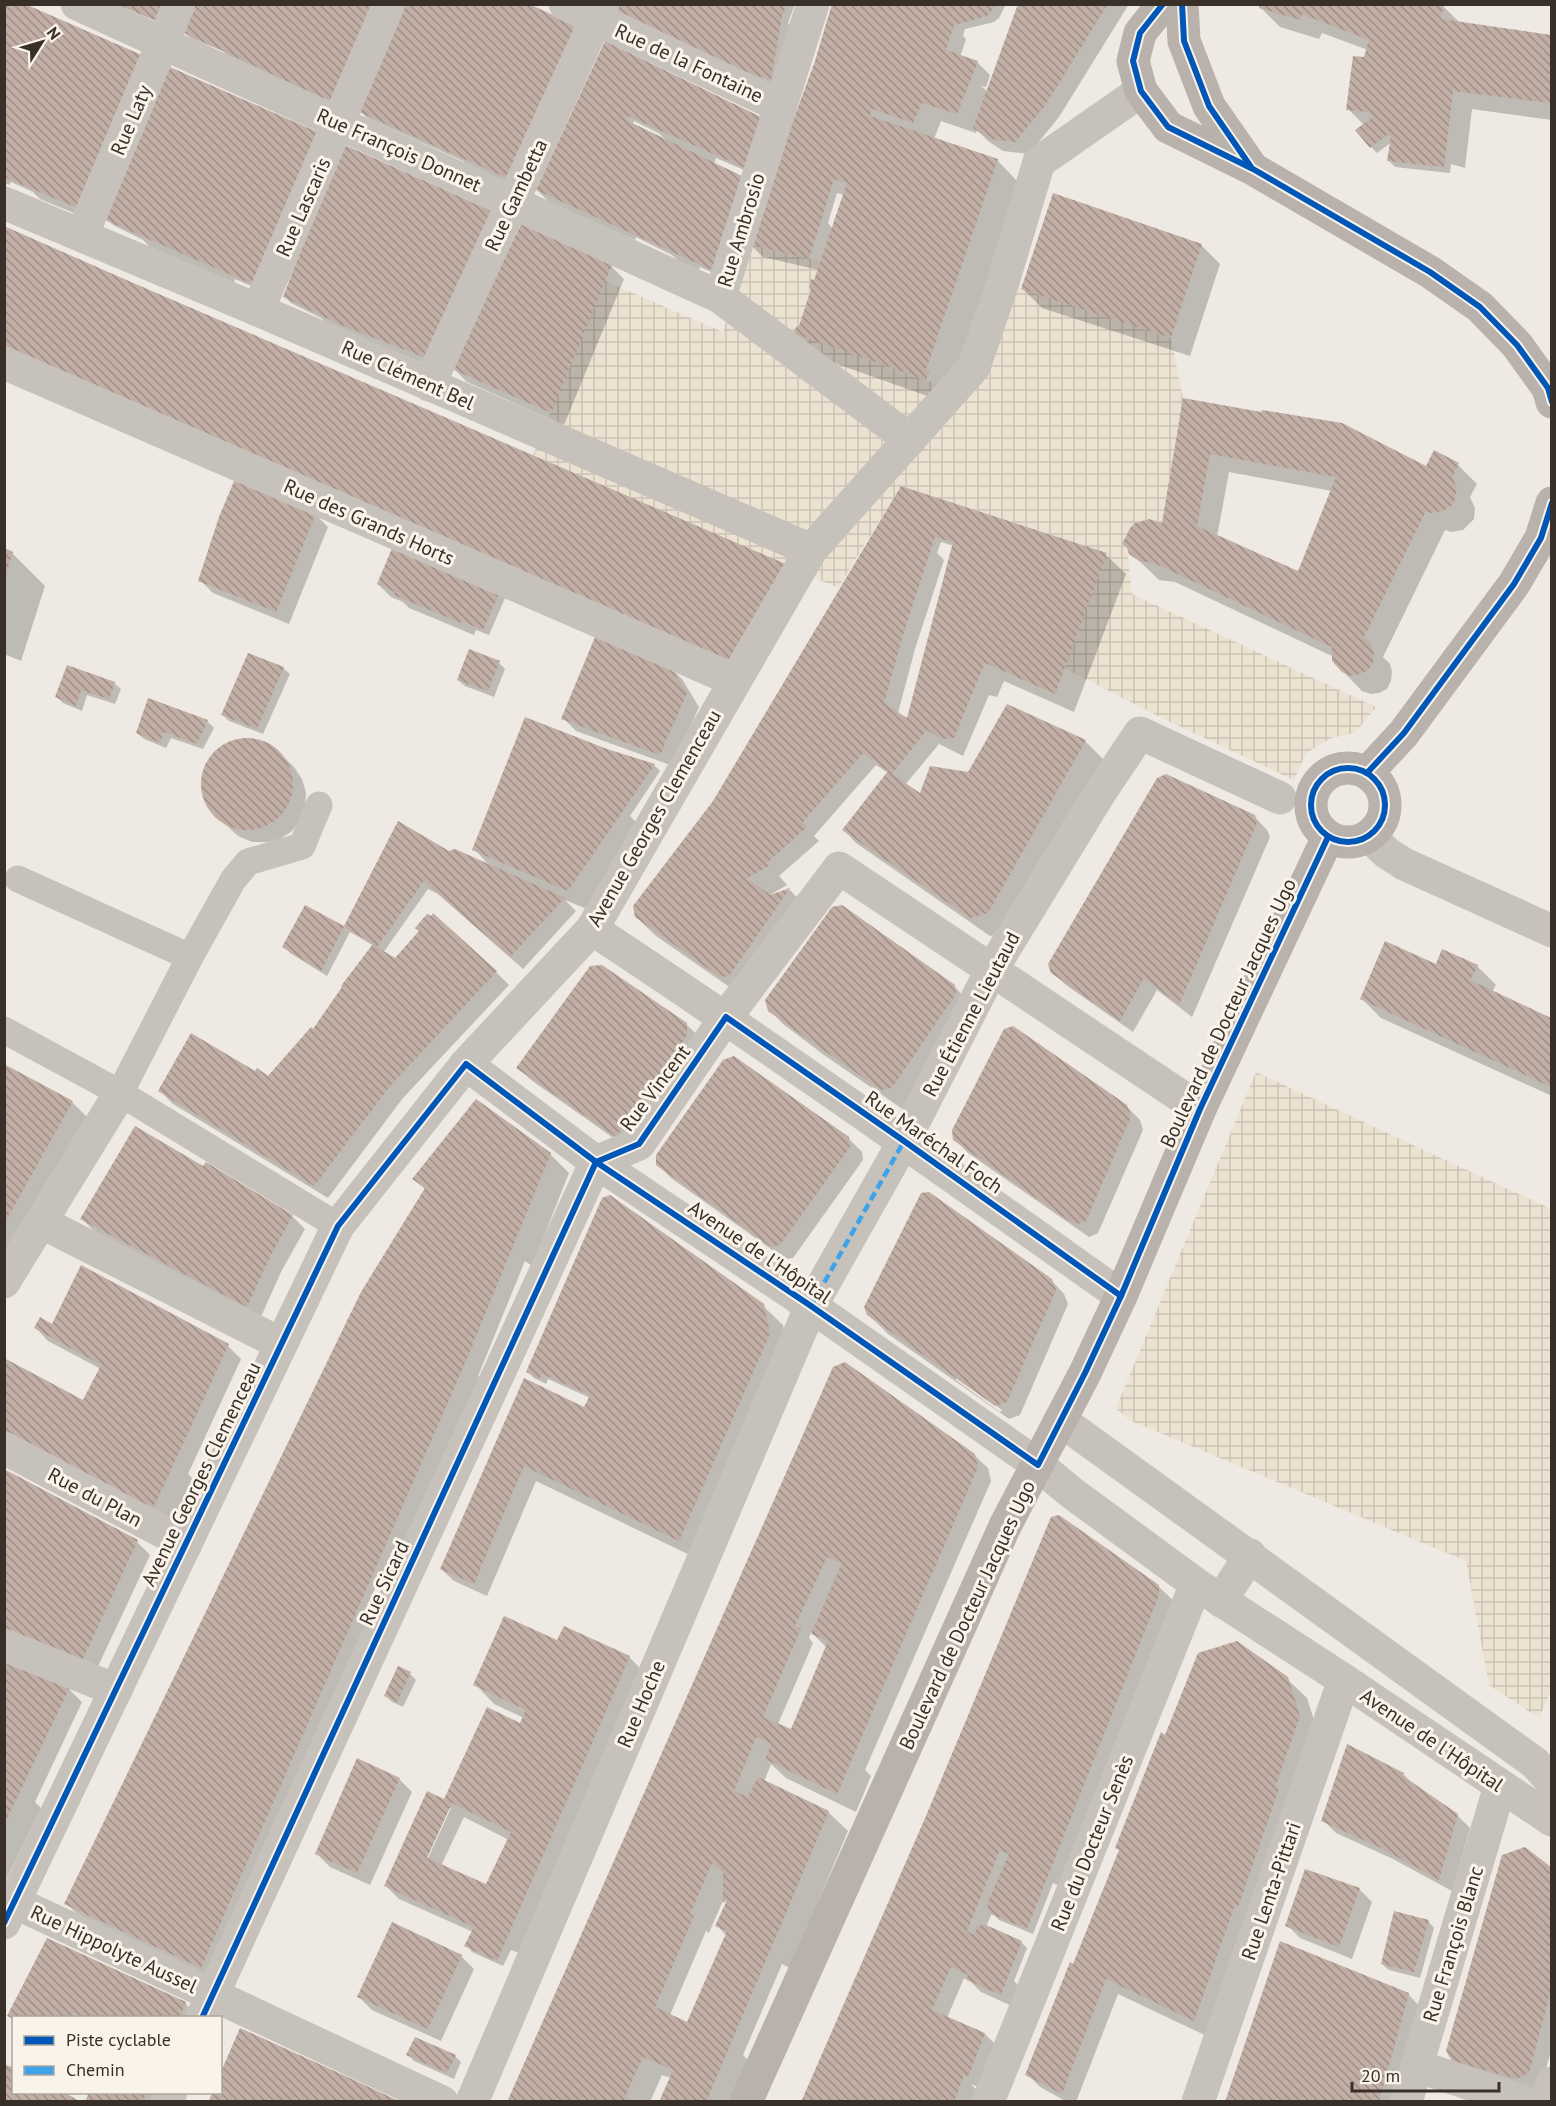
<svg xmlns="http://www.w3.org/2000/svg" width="1556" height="2106" font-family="'PT Sans',sans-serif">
	<defs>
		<pattern id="plaza-grid" width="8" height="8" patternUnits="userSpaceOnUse" patternTransform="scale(1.5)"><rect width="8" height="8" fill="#ece2d2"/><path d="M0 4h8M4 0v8" fill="none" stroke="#cbc2b4"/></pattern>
		<pattern id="building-back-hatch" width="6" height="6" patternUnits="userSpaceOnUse" patternTransform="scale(1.5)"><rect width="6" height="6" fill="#c1aea4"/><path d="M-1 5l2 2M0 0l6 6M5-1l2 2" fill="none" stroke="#9e8e86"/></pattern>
	</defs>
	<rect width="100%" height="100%" fill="#eee9e2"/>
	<g fill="url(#plaza-grid)">
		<polygon points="748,244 820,261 814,280 811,280 809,287 811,289 799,326 797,326 794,333 953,390 1003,282 1171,338 1183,399 1162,523 1149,519 1135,523 1130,528 1122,544 1127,548 1132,594 1376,707 1355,733 1331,738 1306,753 1294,780 1164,719 1064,668 1107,553 901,486 838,588 533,455 605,281 723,332"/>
		<polygon points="1256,1072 1551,1209 1552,1688 1539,1718 1489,1685 1466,1561 1129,1420 1116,1408"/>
	</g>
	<g fill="#0003" fill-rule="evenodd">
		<polygon points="4,4 93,221 40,199 33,192 11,182 9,185 4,183"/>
		<polygon points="197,4 340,108 232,61 223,51 192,39 185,33"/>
		<polygon points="619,4 795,4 788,23 794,31 783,92"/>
		<path d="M834,4H1006L999,18L994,22L965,29L963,36L966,39L960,57L977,62L990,75L986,87L981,86L988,92L1020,4H1129L1059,117L1029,154L1003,151L988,141L977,130L976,133L941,121L934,139L997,160L1021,185L950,404L820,358L795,333L799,329L819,270L763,257L750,244L816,60ZM837,193L844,195L833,229L828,223Z"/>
		<polygon points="1443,6 1461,24 1552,37 1552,120 1472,109 1465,168 1451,164 1450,173 1395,167 1389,161 1392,142 1377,153 1371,147 1364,125 1348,109 1368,50 1322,33 1319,39 1280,27 1261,8"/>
		<polygon points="574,27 580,33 520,190 470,168 463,161 367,118 361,112"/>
		<path d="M605,43L751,173L716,158L714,164L718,275L700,267L699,270L679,261L672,255L636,237L635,240L550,203L537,190ZM634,121L660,134L669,143L632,125Z"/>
		<polygon points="321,135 260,290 235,279 234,283 150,247 143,240 113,225 106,219"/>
		<polygon points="1201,245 1220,264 1190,356 1042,308 1023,289"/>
		<polygon points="611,266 624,279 564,425 467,382 454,369"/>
		<polygon points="285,297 462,322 439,370 328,324 321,318 291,303"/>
		<path d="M1185,400L1427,468L1458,465L1477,484L1470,497L1475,508L1474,519L1463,530L1451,532L1445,530L1383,657L1390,664L1392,672L1391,681L1387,689L1379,693L1371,694L1362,691L1335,663L1334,657L1175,582L1159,580L1131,553L1163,525ZM1229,472L1332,491L1298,574L1217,537Z"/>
		<path d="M901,488L1106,555L1126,574L1074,712L1004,681L997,697L989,695L963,756L939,744L905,785L920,795L969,773L1085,741L1104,760L1007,932L990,936L856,843L844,830L888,773L876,765L814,836L819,841L779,876L787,885L768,896V898L790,890L808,909L741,995L656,936L636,917L714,801ZM941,542L954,546L908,720L898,713L915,649L944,560L937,553Z"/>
		<polygon points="315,514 328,527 289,624 213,593 200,580"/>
		<polygon points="394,548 505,598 489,635 476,630 474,635 409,608 403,602 391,597 378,584"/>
		<polygon points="4,550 12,553 45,586 21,661 4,654"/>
		<polygon points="499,663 505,669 494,697 465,686 458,680"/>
		<polygon points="68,666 114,683 121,689 115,704 87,695 82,711 63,703 57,697"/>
		<polygon points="668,666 682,679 699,707 673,766 576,731 563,718"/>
		<polygon points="283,668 290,674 263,734 229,721 223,715"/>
		<polygon points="148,700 207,721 214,728 203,749 171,738 166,748 144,739 137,733"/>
		<polygon points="239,739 255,739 270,744 294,767 302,779 306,793 305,806 300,820 292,831 280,839 267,842 252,842 238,836 212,812 204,798 202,783 205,767 213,754 225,745"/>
		<polygon points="607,750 654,765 660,771 630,816 643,829 587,909 565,900 576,911 523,969 438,894 428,889 383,953 395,960 496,972 509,985 403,1098 328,1198 173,1104 160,1091 256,1073 268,1078 314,1031 374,946 350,932 327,976 290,953 284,947 305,907 345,928 398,823 449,853 490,866 474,849"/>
		<polygon points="1254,816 1267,830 1270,837 1192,1017 1157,990 1133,1032 1066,985 1052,972"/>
		<polygon points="1437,966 1477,966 1496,985 1492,992 1552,1019 1552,1096 1381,1018 1362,999"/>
		<polygon points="954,986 973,1006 911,1107 901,1108 824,1055 783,1024 770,1010"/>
		<polygon points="686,1024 699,1037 629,1149 531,1080 518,1067"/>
		<polygon points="4,1065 72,1102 97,1127 4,1292"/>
		<polygon points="1126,1106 1140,1120 1143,1130 1098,1233 1089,1237 968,1153 955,1139"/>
		<polygon points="848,1138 862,1152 863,1160 793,1258 785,1259 671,1178 658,1165"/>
		<polygon points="550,1154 569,1173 532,1266 525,1261 478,1376 484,1382 385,1589 377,1584 362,1618 369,1625 214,1980 79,1916 66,1903 426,1190 414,1179"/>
		<polygon points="292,1216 305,1229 281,1272 260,1319 95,1232 82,1219"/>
		<path d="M1051,1280L1064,1294L1068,1304L1020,1415L1009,1419L888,1334L868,1314ZM956,1376L1002,1410L1000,1412L956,1380Z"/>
		<polygon points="763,1306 783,1325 788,1354 698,1559 536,1481 487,1596 454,1581 441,1569 524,1380 585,1409 590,1398 548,1379 546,1384 534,1378 528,1372"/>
		<polygon points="53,1326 228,1346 241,1359 188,1474 194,1480 170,1531 4,1445 82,1402 101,1369 48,1341 36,1328"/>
		<path d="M834,1368L974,1455L988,1468L991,1481L865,1770L871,1776L856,1812L786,1778L771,1764L764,1782L828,1812L848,1831L790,1968L782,1964L743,2055L750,2062L733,2102H661L671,2078L662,2075L650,2102H510ZM811,1632L826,1647L792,1730L778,1724L813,1643L809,1638ZM725,1896L726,1904L717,1926L726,1935L688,2023L670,2015L706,1931L709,1933Z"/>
		<polygon points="137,1542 150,1555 95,1673 4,1637"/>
		<polygon points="1158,1586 1178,1605 1068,1890 1053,1883 1033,1934 999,1920 992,1913 986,1927 1021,1942 1027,1948 1014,1981 1021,1988 1014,2007 981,1992 971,1982 964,1978 947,2018 985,2034 998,2047 981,2088 971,2084 982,2096 980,2102 803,2102"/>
		<path d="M558,1642L629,1657L648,1676L519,1953L511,1950L503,1966L472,1952L466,1945L473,1932L399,1899L386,1886L451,1804L521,1725L524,1718L494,1704L475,1684ZM448,1808H451L425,1865L422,1864ZM464,1817L509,1840L487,1886L441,1866Z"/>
		<polygon points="4,1663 69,1689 82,1702 35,1802 41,1808 4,1884"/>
		<polygon points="410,1674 416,1680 403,1707 392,1702 386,1696"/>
		<polygon points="1287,1679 1307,1698 1319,1736 1213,2039 1118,1994 1076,2102 1067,2102 1040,2087 1027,2074 1079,1968 1165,1737"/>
		<polygon points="358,1760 399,1779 412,1792 370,1885 330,1867 317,1854"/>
		<polygon points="1403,1774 1415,1786 1457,1815 1470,1828 1452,1891 1393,1859 1336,1833 1323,1820"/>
		<polygon points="1525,1849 1552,1869 1552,2048 1541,2085 1529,2091 1467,2074 1454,2060"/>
		<polygon points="1359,1889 1372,1902 1352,1959 1300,1938 1287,1925"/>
		<polygon points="1428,1921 1434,1928 1420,1978 1389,1970 1382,1964"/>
		<polygon points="461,1956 474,1969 441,2041 372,2010 359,1997"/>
		<polygon points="1408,1994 1427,2014 1403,2102 1226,2102"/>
		<polygon points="185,2003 199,2018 14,2018 14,2020 9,2016"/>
		<polygon points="408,2055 455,2056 461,2062 454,2079 414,2061"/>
		<polygon points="90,2092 174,2092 170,2102 86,2102"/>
	</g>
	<g fill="url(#building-back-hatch)" fill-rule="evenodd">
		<polygon points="4,4 25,4 144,56 80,209 4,177"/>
		<polygon points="116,4 164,4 158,22"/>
		<polygon points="195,4 372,4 334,103 184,33"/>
		<polygon points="405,4 529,4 575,25 507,178 359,112"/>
		<polygon points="617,4 787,4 782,16 771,80 718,63 613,11"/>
		<polygon points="832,4 997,4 987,16 954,25 946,50 978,61 957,114 922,103 913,123 872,109 870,116 998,159 926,370 929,371 926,380 793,333 797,326 799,326 811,289 809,287 811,279 814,280 847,183 834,179 809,259 748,244 815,61"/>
		<polygon points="1018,4 1108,4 1046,104 1015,142 989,139 973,128"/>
		<polygon points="1260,4 1444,4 1441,19 1551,35 1551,103 1453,91 1444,167 1387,161 1391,136 1388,134 1370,148 1355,130 1373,117 1369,112 1346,110 1353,56 1364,57 1369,40 1302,14 1300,20 1259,8"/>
		<polygon points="605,41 763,118 745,168 628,116 626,120 744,177 712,270 536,190"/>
		<polygon points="170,67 322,134 254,285 105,220"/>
		<polygon points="345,145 492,211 426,358 341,325 283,297 304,242"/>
		<polygon points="1053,193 1202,244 1171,338 1021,289"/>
		<polygon points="521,224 612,265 551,413 452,369"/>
		<polygon points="4,226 131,282 795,568 735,670 4,356"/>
		<path d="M1183,398L1261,412L1262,410L1342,423L1426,466L1434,450L1459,463L1452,477L1457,488L1455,499L1452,505L1443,511L1431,513L1426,511L1364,637L1371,643L1374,652L1373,662L1368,670L1360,674L1350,676L1342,672L1332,661V647L1154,563L1139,561L1129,554L1127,548L1122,544L1130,528L1135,523L1149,519L1162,523ZM1210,454L1336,477L1298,571L1197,526Z"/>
		<polygon points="235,479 316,513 276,612 198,581 219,517"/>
		<path d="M901,486L1107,553L1055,694L985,663L954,738L941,739L927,730L892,774L920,793L930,766L968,772L1007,704L1086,740L988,913L970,918L842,830L888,771L863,753L802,823L807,827L767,863L769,866L747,878L770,895L790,888L729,976L720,977L635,917L633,906L713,801ZM935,537L953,542L907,718L884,703L903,635Z"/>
		<polygon points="393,546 500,591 483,630 461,621 461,623 394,595 395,592 377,584"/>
		<polygon points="4,548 13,552 5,577 4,577"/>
		<polygon points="597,632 669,664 687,693 660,755 561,719"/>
		<polygon points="469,649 500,661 488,691 457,680"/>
		<polygon points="248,653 284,667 257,729 221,715"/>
		<polygon points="67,665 115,682 109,699 81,690 76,706 55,697"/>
		<polygon points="148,698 208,720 197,744 164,732 160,743 136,733"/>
		<polygon points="525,717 607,749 655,764 568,891 472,850"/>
		<circle cx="247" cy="784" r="46"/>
		<polygon points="1166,774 1255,815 1257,823 1179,1005 1144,978 1120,1021 1051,973 1048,964 1157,778"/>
		<polygon points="398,821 449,851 455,849 565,898 510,957 424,881 377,947 395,958 419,931 415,928 427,914 431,916 433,913 497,971 390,1086 314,1186 158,1091 191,1033 255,1071 257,1068 268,1076 311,1027 313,1029 342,987 341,986 373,944 344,927 321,971 282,947 305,905 344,926"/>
		<polygon points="842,905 955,985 956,994 892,1088 881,1090 803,1036 768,1011 765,1000 832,907"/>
		<polygon points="1385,941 1436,964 1442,949 1478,965 1470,980 1551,1018 1551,1087 1360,999"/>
		<polygon points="602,965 687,1023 687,1035 616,1137 516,1068 590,966"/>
		<polygon points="1013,1026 1127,1105 1131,1116 1086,1221 1075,1225 953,1140 952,1130 1004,1029"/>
		<polygon points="734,1056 849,1137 850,1147 780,1245 771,1247 656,1165 656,1155 723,1060"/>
		<polygon points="4,1064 73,1101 4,1224"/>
		<polygon points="476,1099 551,1153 466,1361 201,1968 64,1904 361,1292 425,1188 412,1179"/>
		<polygon points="135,1126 203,1166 206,1162 293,1215 269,1259 247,1307 80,1219"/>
		<polygon points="929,1192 1052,1279 1056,1290 1007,1402 995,1406 867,1315 864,1307 921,1193"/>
		<polygon points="610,1195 764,1304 770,1334 679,1541 524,1466 474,1584 440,1569 524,1378 584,1407 590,1395 542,1374 539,1379 526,1372 602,1198"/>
		<polygon points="81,1265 229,1344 151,1513 4,1437 4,1358 83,1400 101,1365 34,1328 40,1317 52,1324"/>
		<path d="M845,1362L975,1454L978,1467L837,1794L765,1759L771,1744L756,1737L734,1791L748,1797L758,1777L829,1811L706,2102H659L673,2070L643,2057L625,2097L635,2102H507L833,1367ZM827,1557L842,1563L811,1634L828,1641L791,1729L763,1717L801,1629L795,1626ZM712,1863L723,1872V1903L728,1898L715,1926L727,1931L687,2022L655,2007L694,1916L690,1914Z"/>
		<polygon points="4,1469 138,1540 82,1661 4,1630"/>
		<polygon points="1059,1515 1159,1585 1159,1595 1027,1929 991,1914 987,1904 1009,1854 1000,1850 967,1931 974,1935 978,1926 986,1925 1022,1941 1001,1995 967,1980 968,1975 951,1967 932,2010 985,2033 968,2077 964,2075 954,2102 801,2102 926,1816 1051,1517"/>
		<path d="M504,1616L557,1640L564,1626L630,1656L497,1961L464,1946L474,1927L384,1886L427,1791L444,1799L487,1707L520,1723L526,1710L473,1685ZM452,1803L511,1832L486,1884L427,1858Z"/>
		<polygon points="1237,1641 1288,1677 1300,1716 1275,1787 1279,1789 1238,1907 1235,1905 1194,2021 1106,1979 1062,2094 1025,2075 1070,1962 1073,1964 1119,1850 1115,1848 1161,1732 1165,1735 1198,1653"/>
		<polygon points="4,1661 70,1687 4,1825"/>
		<polygon points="398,1666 411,1672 397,1702 384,1696"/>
		<polygon points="1347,1744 1404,1773 1403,1776 1458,1814 1439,1880 1379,1847 1321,1821"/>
		<polygon points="357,1758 400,1778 357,1873 315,1854"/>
		<polygon points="1525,1847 1551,1867 1551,1990 1529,2073 1516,2079 1452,2061 1446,2051 1502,1855"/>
		<polygon points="1305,1869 1360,1888 1339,1947 1285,1926"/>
		<polygon points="1394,1911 1429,1920 1414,1972 1381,1964"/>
		<polygon points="392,1922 462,1955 428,2029 357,1997"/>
		<polygon points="47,1938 186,2002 179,2018 84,2018 73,2012 71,2018 64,2018 55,2014 53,2018 14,2018 14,2019 7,2016"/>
		<polygon points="1280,1941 1409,1993 1379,2102 1225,2102"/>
		<polygon points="240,2028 350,2078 401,2102 209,2102 212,2092 220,2092 220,2074"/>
		<polygon points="415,2037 456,2055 447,2073 406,2055"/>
		<polygon points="4,2064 14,2068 14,2092 63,2092 81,2102 4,2102"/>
		<polygon points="89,2092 146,2092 143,2102 85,2102"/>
	</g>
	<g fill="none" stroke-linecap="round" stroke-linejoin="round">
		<g stroke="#c7c1bb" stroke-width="27">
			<polyline points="18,879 190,957"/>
			<polyline points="4,1030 120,1093 338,1226"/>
			<polyline points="120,1093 190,957 233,880 248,862 302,846 319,805"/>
		</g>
		<polyline stroke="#c7c1bb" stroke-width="33" points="811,1306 904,1141"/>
		<g stroke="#c7c1bb" stroke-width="33">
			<polyline points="77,4 720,297"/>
			<polyline points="565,4 780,106"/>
			<polyline points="813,4 720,297 910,440"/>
			<polyline points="4,203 258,310 811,550"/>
			<polyline points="82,235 179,4"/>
			<polyline points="258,310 389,4"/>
			<polyline points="4,363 734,680"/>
			<polyline points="429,385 603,4"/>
			<polyline points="1369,836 1387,853 1404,864 1552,931"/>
			<path d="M592,929C771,1047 946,1172 1121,1296"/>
			<polyline points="466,1064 596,1162 811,1306 1038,1465 1072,1493 1196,1584 1344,1680 1552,1820"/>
			<polyline points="904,1141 992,969 1101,791 1140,733 1280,798"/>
			<polyline points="41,1222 281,1344"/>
			<polyline points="4,1282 120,1093"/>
			<polyline points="1060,1420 1535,1763 1552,1782"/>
			<polyline points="4,1448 186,1544"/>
			<polyline points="1221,1601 1250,1555"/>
			<polyline points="4,1645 116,1690"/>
			<polyline points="14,1902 442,2102"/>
			<polyline points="4,1923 338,1226 466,1064 592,929 811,550 974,367 1003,282 1039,162 1141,91"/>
			<polyline points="202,2018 596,1162 639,1144 726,1017 839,868 1200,1109"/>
			<polyline points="1417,2066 1524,2102"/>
			<polyline points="167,2102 171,2092"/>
			<polyline points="472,2102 811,1306"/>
			<polyline points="988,2102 1196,1584"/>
			<polyline points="1198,2102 1344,1680"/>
			<polyline points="1406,2102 1500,1786"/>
			<polyline points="1546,2102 1552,2083"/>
		</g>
		<g stroke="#b8b1ac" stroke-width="33">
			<polyline points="1163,4 1140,33 1133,61 1141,91 1168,127 1253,169 1430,272 1480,307 1517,345 1548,388 1552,402"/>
			<polyline points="1182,4 1184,41 1209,106 1252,168"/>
			<circle cx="1348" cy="805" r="37"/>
			<polyline points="1367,773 1404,733 1514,584 1541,538 1552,503"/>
			<polyline points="746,2102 1005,1526 1085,1373 1121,1296 1200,1109 1328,837"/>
		</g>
		<polyline stroke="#3fa3eb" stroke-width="4.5" stroke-dasharray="9 4.5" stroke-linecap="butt" points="811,1306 904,1141"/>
		<g stroke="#faf3ea" stroke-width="10">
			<g id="cycleway">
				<polyline points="1163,4 1140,33 1133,61 1141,91 1168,127 1253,169 1430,272 1480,307 1517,345 1548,388 1552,402"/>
				<polyline points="1182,4 1184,41 1209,106 1251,167"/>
				<circle cx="1348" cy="805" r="37"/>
				<polyline points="1367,773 1404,733 1514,584 1541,538 1552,503"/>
				<polyline points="4,1923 338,1226 466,1064 596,1162 811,1306 1038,1465 1085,1373 1121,1296 1200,1109 1328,837"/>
				<polyline points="202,2018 596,1162 639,1144 726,1017 904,1141 1121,1296"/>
			</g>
		</g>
		<use href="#cycleway" stroke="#0057b8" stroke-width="6"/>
	</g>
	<g text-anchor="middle" stroke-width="6" stroke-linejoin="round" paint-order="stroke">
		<g font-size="20" fill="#382f29" stroke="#faf3ea">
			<text transform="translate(689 63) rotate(25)" y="7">Rue de la Fontaine</text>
			<text transform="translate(131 120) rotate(-67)" y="7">Rue Laty</text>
			<text transform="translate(399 150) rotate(24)" y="7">Rue François Donnet</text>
			<text transform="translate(516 195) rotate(-65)" y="7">Rue Gambetta</text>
			<text transform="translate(303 207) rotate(-66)" y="7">Rue Lascaris</text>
			<text transform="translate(741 230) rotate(-73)" y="7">Rue Ambrosio</text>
			<text transform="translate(408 375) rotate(24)" y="7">Rue Clément Bel</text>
			<text transform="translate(369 522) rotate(24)" y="7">Rue des Grands Horts</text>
			<text transform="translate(654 818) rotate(-60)" y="7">Avenue Georges Clemenceau</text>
			<text transform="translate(1228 1013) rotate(-65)" y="7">Boulevard de Docteur Jacques Ugo</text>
			<text transform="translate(971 1014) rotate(-62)" y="7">Rue Étienne Lieutaud</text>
			<text transform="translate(655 1088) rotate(-53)" y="7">Rue Vincent</text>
			<text transform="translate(934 1142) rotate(35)" y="7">Rue Maréchal Foch</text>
			<text transform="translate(760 1252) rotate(34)" y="7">Avenue de l'Hôpital</text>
			<text transform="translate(201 1474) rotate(-64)" y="7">Avenue Georges Clemenceau</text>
			<text transform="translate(95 1497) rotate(28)" y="7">Rue du Plan</text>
			<text transform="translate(384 1583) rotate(-65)" y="7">Rue Sicard</text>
			<text transform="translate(967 1615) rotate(-65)" y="7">Boulevard de Docteur Jacques Ugo</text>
			<text transform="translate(641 1704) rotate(-67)" y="7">Rue Hoche</text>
			<text transform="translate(1432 1740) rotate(34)" y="7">Avenue de l'Hôpital</text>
			<text transform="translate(1092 1843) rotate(-68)" y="7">Rue du Docteur Senès</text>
			<text transform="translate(1271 1891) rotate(-71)" y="7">Rue Lenta-Pittari</text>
			<text transform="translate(1453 1944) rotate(-73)" y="7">Rue François Blanc</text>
			<text transform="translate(114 1949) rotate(25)" y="7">Rue Hippolyte Aussel</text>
		</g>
	</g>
	<rect width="1556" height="2106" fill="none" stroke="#382f29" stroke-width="12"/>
	<rect x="12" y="2016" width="210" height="78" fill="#faf3ea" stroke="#aca59d" stroke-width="1.5"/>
	<rect x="24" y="2036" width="30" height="9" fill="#0057b8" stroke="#aca59d" stroke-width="1.5"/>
	<text x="66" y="2046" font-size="18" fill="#382f29">Piste cyclable</text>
	<rect x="24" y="2066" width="30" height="9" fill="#3fa3eb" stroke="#aca59d" stroke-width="1.5"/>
	<text x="66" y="2076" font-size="18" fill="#382f29">Chemin</text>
	<g transform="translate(42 42) rotate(53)" stroke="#faf3ea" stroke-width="4.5" paint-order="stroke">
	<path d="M0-4.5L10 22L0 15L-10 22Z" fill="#382f29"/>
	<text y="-9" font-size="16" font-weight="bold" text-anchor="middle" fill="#382f29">N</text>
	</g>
	<path d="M1352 2082v9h147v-9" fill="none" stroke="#382f29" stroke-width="3"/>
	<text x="1361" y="2082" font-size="18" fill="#382f29" stroke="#faf3ea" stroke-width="4.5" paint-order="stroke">20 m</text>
</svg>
